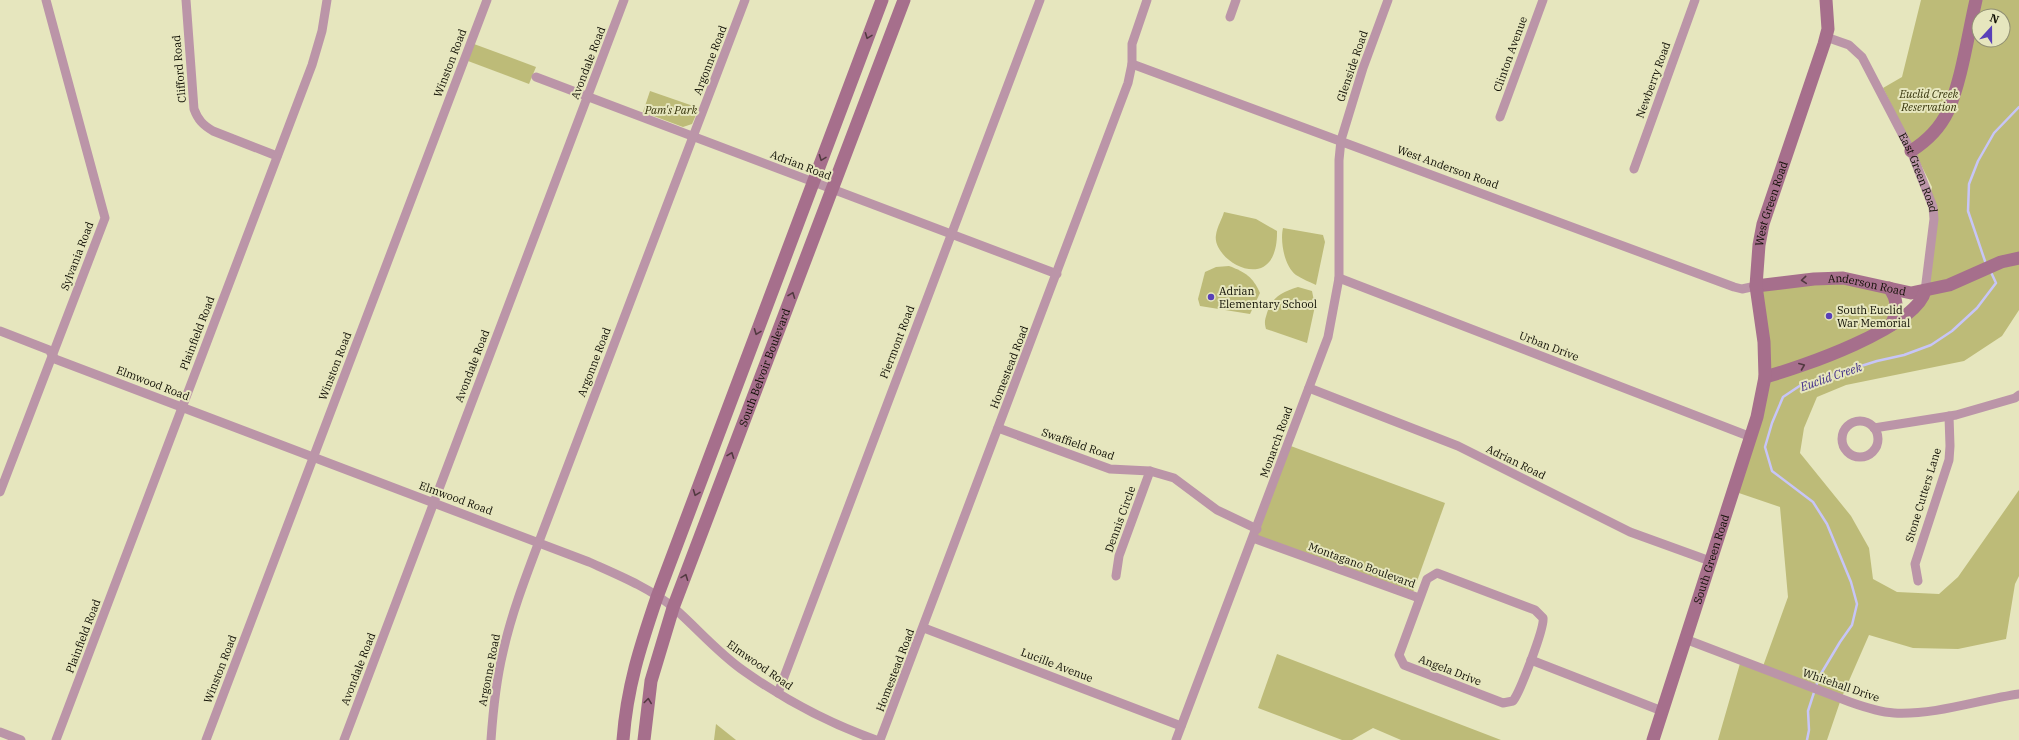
<svg xmlns="http://www.w3.org/2000/svg" width="2019" height="740" font-family="'IBM Plex Serif',serif">
	<rect width="100%" height="100%" fill="#e6e6be"/>
	<g fill="#bdbb78" fill-rule="evenodd">
		<path d="M1921,0H2019V310L2002,336L1964,361L1846,385L1817,397L1804,428L1800,453L1851,516L1869,548L1873,579L1897,592L1939,594L1958,577L2019,490V576L2015,584L2006,639L1958,649L1913,648L1869,635L1841,699L1827,740H1718L1741,660L1762,669L1788,597L1780,507L1733,491L1762,396L1756,286L1825,278L1889,288L1894,320L1921,301L1931,245L1930,196L1932,187L1883,88L1902,77ZM1979,16H2003V40H1979Z"/>
		<polygon points="474,44 536,67 529,84 468,61"/>
		<polygon points="650,91 699,108 692,124 683,127 643,112"/>
		<path d="M1224,212L1256,219L1277,231C1278,299 1211,261 1216,235C1217,227 1222,219 1224,212Z"/>
		<path d="M1283,228L1323,235L1325,242L1316,285C1310,282 1302,279 1296,275C1284,266 1280,241 1283,228Z"/>
		<path d="M1229,266C1245,272 1253,277 1260,293L1250,314L1200,306L1198,299L1205,272L1216,267Z"/>
		<path d="M1298,287L1312,291L1315,306L1307,343L1266,329C1264,322 1265,320 1267,313C1272,297 1282,292 1298,287Z"/>
		<polygon points="1288,445 1445,503 1412,595 1253,538"/>
		<polygon points="1277,654 1501,740 1401,740 1373,728 1352,740 1342,740 1258,708"/>
		<polygon points="716,724 736,740 714,740"/>
	</g>
	<g fill="none" stroke-linecap="round" stroke-linejoin="round">
		<g stroke="#c7c5f7" stroke-width="2.5">
			<polyline points="1986,264 1968,211 1969,184 1978,161 1994,133 2019,107"/>
			<polyline points="1807,740 1809,730 1808,711 1819,677 1840,642 1852,625 1857,604 1851,582 1827,524 1813,502 1772,471 1765,447 1772,423 1783,397 1801,385 1877,361 1904,355 1931,345 1952,331 1977,308 1996,283 1990,270"/>
		</g>
		<g stroke="#bb95a8" stroke-width="9">
			<path d="M186,0L194,109C198,120 203,125 213,131L277,156"/>
			<polyline points="1230,17 1236,0"/>
			<path id="s1" d="M1826,37L1849,45L1862,57L1911,151L1933,207L1934,219L1925,291"/>
			<polyline points="1132,64 1734,287 1742,289 1756,286"/>
			<polyline points="536,77 1057,274"/>
			<polyline points="1500,117 1543,0"/>
			<polyline points="1634,169 1695,0"/>
			<polyline points="1339,278 1751,437"/>
			<path d="M0,331L49,350L55,359L589,562C618,575 650,588 674,608C698,629 718,653 744,671C785,700 828,723 876,740"/>
			<polyline points="1309,388 1458,446 1630,532 1710,561"/>
			<circle cx="1860" cy="439" r="18"/>
			<polyline points="998,428 1110,469 1150,471 1174,478 1217,510 1257,529"/>
			<polyline points="1874,428 1956,415 2015,398 2019,395"/>
			<polyline points="0,492 105,218 46,0"/>
			<polyline points="1253,538 1419,598"/>
			<path d="M1437,573L1535,610L1543,618C1545,627 1520,692 1513,701L1503,703L1404,665L1399,655L1427,579Z"/>
			<polyline points="1116,576 1119,556 1150,471"/>
			<polyline points="1918,581 1915,564 1949,460 1950,446 1949,416"/>
			<polyline points="924,628 1181,726"/>
			<path d="M1685,639L1850,702C1864,707 1879,712 1894,713C1937,715 1978,700 2019,694"/>
			<polyline points="1531,660 1662,711"/>
			<polyline points="778,693 1040,0"/>
			<polyline points="0,732 21,740"/>
			<polyline points="56,740 312,65 322,31 327,0"/>
			<polyline points="206,740 487,0"/>
			<polyline points="344,740 624,0"/>
			<path d="M491,740C493,711 496,681 503,652C512,611 528,571 543,531L745,0"/>
			<polyline points="880,740 1128,83 1132,64 1132,44 1147,0"/>
			<polyline points="1176,740 1328,337 1339,278 1339,160 1341,140 1363,68 1388,0"/>
		</g>
		<g stroke="#a66f8c" stroke-width="13">
			<path d="M1911,151C1927,141 1940,128 1948,111C1962,79 1968,34 1976,0"/>
			<path id="s2" d="M1756,286L1814,279L1843,278L1911,293L1949,285L2001,262L2019,258"/>
			<path d="M1889,288C1898,299 1898,312 1891,325"/>
			<path d="M1765,377C1799,368 1916,328 1925,291"/>
			<path d="M623,740C627,687 640,647 657,597L882,0"/>
			<path id="s3" d="M644,740L651,681L673,608L904,0"/>
			<path id="s4" d="M1653,740L1757,417L1765,377L1764,342L1756,286L1759,245L1763,224L1824,44L1828,29L1826,0"/>
		</g>
	</g>
	<defs><path id="oneway-chevron" d="M-2-3.5L2.5 0L-2 3.5" fill="none" stroke-width="1.6" stroke-linecap="round" stroke-linejoin="round"/></defs>
	<g stroke="#523940">
		<use href="#oneway-chevron" transform="translate(868 36) rotate(111)"/>
		<use href="#oneway-chevron" transform="translate(822 158) rotate(111)"/>
		<use href="#oneway-chevron" transform="translate(1804 280) rotate(175)"/>
		<use href="#oneway-chevron" transform="translate(792 295) rotate(-69)"/>
		<use href="#oneway-chevron" transform="translate(757 332) rotate(111)"/>
		<use href="#oneway-chevron" transform="translate(1802 366) rotate(-22)"/>
		<use href="#oneway-chevron" transform="translate(731 455) rotate(-69)"/>
		<use href="#oneway-chevron" transform="translate(696 493) rotate(111)"/>
		<use href="#oneway-chevron" transform="translate(685 577) rotate(-69)"/>
		<use href="#oneway-chevron" transform="translate(648 701) rotate(-82)"/>
	</g>
	<g fill="#5940b8" stroke="#e6e6be" stroke-width="1.5">
		<circle cx="1211" cy="297" r="4"/>
		<circle cx="1829" cy="316" r="4"/>
	</g>
	<g text-anchor="middle" stroke-width="4" stroke-linejoin="round" paint-order="stroke">
		<g font-size="11" fill="#0e0d02" stroke="#e6e6be">
			<text transform="translate(1510 54) rotate(-70)" y="4">Clinton Avenue</text>
			<text transform="translate(710 60) rotate(-69)" y="4">Argonne Road</text>
			<text transform="translate(450 63) rotate(-69)" y="4">Winston Road</text>
			<text transform="translate(588 63) rotate(-69)" y="4">Avondale Road</text>
			<text transform="translate(1352 66) rotate(-71)" y="4">Glenside Road</text>
			<text transform="translate(179 69) rotate(-95)" y="4">Clifford Road</text>
			<text transform="translate(1653 80) rotate(-70)" y="4">Newberry Road</text>
			<text transform="translate(801 165) rotate(21)" y="4">Adrian Road</text>
			<text transform="translate(1448 167) rotate(20)" y="4">West Anderson Road</text>
			<text dy="4" stroke="none"><textPath href="#s1" startOffset="171">East Green Road</textPath></text>
			<text dy="4" stroke="none"><textPath href="#s4" startOffset="556">West Green Road</textPath></text>
			<text transform="translate(77 256) rotate(-69)" y="4">Sylvania Road</text>
			<text dy="4" stroke="none"><textPath href="#s2" startOffset="112">Anderson Road</textPath></text>
			<text transform="translate(197 333) rotate(-69)" y="4">Plainfield Road</text>
			<text transform="translate(897 342) rotate(-69)" y="4">Piermont Road</text>
			<text transform="translate(1549 346) rotate(21)" y="4">Urban Drive</text>
			<text transform="translate(594 362) rotate(-69)" y="4">Argonne Road</text>
			<text transform="translate(335 366) rotate(-69)" y="4">Winston Road</text>
			<text transform="translate(472 366) rotate(-69)" y="4">Avondale Road</text>
			<text transform="translate(1009 367) rotate(-69)" y="4">Homestead Road</text>
			<text dy="4" stroke="none"><textPath href="#s3" startOffset="393">South Belvoir Boulevard</textPath></text>
			<text transform="translate(153 383) rotate(21)" y="4">Elmwood Road</text>
			<text transform="translate(1276 442) rotate(-70)" y="4">Monarch Road</text>
			<text transform="translate(1078 444) rotate(19)" y="4">Swaffield Road</text>
			<text transform="translate(1516 462) rotate(26)" y="4">Adrian Road</text>
			<text transform="translate(1923 495) rotate(-73)" y="4">Stone Cutters Lane</text>
			<text transform="translate(456 498) rotate(20)" y="4">Elmwood Road</text>
			<text transform="translate(1120 519) rotate(-70)" y="4">Dennis Circle</text>
			<text dy="4" stroke="none"><textPath href="#s4" startOffset="190">South Green Road</textPath></text>
			<text transform="translate(1362 565) rotate(20)" y="4">Montagano Boulevard</text>
			<text transform="translate(83 636) rotate(-69)" y="4">Plainfield Road</text>
			<text transform="translate(760 665) rotate(35)" y="4">Elmwood Road</text>
			<text transform="translate(1057 665) rotate(21)" y="4">Lucille Avenue</text>
			<text transform="translate(220 669) rotate(-69)" y="4">Winston Road</text>
			<text transform="translate(358 669) rotate(-69)" y="4">Avondale Road</text>
			<text transform="translate(489 670) rotate(-79)" y="4">Argonne Road</text>
			<text transform="translate(895 670) rotate(-69)" y="4">Homestead Road</text>
			<text transform="translate(1450 670) rotate(21)" y="4">Angela Drive</text>
			<text transform="translate(1841 685) rotate(19)" y="4">Whitehall Drive</text>
		</g>
		<g font-size="11" font-style="italic" fill="#343209" stroke="#e6e6be">
			<text x="1929" y="98">Euclid Creek<tspan x="1929" dy="13">Reservation</tspan></text>
			<text x="671" y="114">Pam's Park</text>
		</g>
		<g font-size="11" fill="#0e0d02" stroke="#e6e6be" text-anchor="start">
			<text x="1219" y="295">Adrian<tspan x="1219" dy="13">Elementary School</tspan></text>
			<text x="1837" y="314">South Euclid<tspan x="1837" dy="13">War Memorial</tspan></text>
		</g>
		<g font-size="12" font-style="italic" fill="#402c89" stroke="#e6e6be">
			<text transform="translate(1831 377) rotate(-19)" y="4">Euclid Creek</text>
		</g>
	</g>
	<g transform="translate(1991 28) rotate(21)"><circle r="19" fill="#e6e6be" stroke="#908f73"/>
	<path d="M0-3L7 15L0 10L-7 15Z" fill="#5940b8"/>
	<text y="-6" font-size="11" font-weight="bold" text-anchor="middle" fill="#0e0d02">N</text>
	</g>
</svg>
